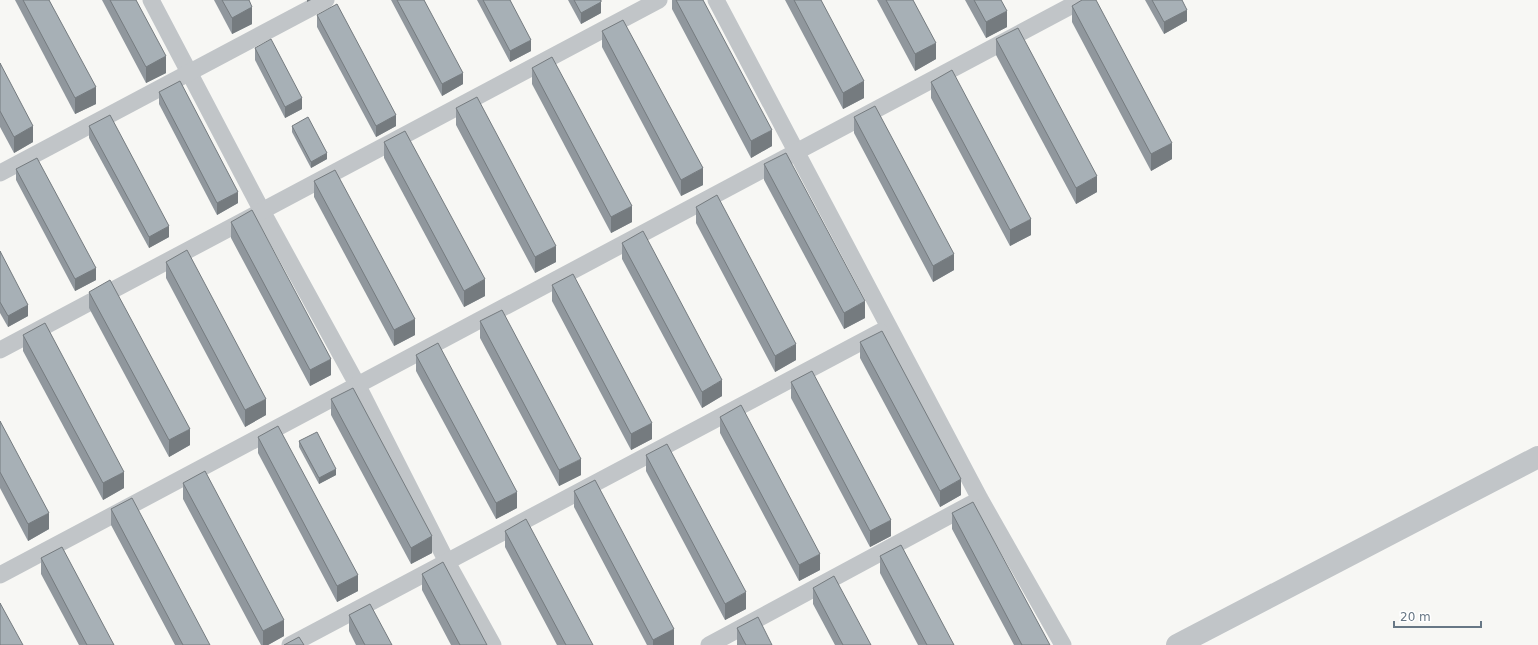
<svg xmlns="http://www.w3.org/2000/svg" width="1538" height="645" font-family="'DejaVu Sans',sans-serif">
	<rect width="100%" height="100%" fill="#f7f7f4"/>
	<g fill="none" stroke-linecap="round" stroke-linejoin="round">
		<g stroke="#c1c5c8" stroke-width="17">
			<polyline points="151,0 262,211 358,386 447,562 493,645"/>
			<polyline points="716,0 980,499 1063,645"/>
			<polyline points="0,173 326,0"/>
			<polyline points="0,350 659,0"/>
			<path d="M0,575C361,385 720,190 1082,0"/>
			<polyline points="290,645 880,332"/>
			<polyline points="709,645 971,504"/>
		</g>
		<polyline stroke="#c1c5c8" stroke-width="22" points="1177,645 1538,457"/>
	</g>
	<g fill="#90979d">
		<polygon points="15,0 49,0 96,104 75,114"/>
		<polygon points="102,0 136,0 166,73 146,83"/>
		<polygon points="214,0 249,0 252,24 232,34"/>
		<polygon points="391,0 424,0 463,84 442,96"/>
		<polygon points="477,0 510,0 531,51 510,62"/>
		<polygon points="568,0 601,0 601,13 581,24"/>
		<polygon points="672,0 703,0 772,146 751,158 672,9"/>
		<polygon points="785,0 821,0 864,98 843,109"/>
		<polygon points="877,0 913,0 936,59 915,71"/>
		<polygon points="965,0 1001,0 1007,27 986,38"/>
		<polygon points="1145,0 1182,0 1187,21 1164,34"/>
		<polygon points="1072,6 1172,159 1151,171 1072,22"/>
		<polygon points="317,15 396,126 376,137 317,27"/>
		<polygon points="602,31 703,185 681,196 602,47"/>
		<polygon points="996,39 1097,192 1076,204 996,55"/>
		<polygon points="255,48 302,109 285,118 255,60"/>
		<polygon points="0,63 33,142 14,153 0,127"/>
		<polygon points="532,68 632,222 611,233 532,84"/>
		<polygon points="931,82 1031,235 1010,246 931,98"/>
		<polygon points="159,92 238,203 217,215 159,104"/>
		<polygon points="456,108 556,262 535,273 456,125"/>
		<polygon points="854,117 954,270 933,282 854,133"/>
		<polygon points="89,126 169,237 149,248 89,138"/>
		<polygon points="292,126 327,159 311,168 292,132"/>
		<polygon points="384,142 485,296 464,307 384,158"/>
		<polygon points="764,164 865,318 844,329 764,180"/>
		<polygon points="16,169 96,280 75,291 16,180"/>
		<polygon points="314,181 415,335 394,346 314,197"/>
		<polygon points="696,207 796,360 775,372 696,223"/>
		<polygon points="231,222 331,375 310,386 231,238"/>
		<polygon points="622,243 722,396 702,408 622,259"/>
		<polygon points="0,251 28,316 8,327 0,313"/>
		<polygon points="166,262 266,415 245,427 166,278"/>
		<polygon points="552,285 652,439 631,450 552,301"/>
		<polygon points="89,292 190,445 169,457 89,308"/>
		<polygon points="480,321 581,475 559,486 480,338"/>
		<polygon points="23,335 124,488 103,500 23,351"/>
		<polygon points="860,342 961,495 940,507 860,358"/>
		<polygon points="416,355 517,508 496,519 416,371"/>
		<polygon points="791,382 891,536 870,547 791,398"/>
		<polygon points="331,399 432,553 411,564 331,415"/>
		<polygon points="720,417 820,570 799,581 720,433"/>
		<polygon points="0,421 49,529 28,541 0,488"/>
		<polygon points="258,437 358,591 337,602 258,453"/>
		<polygon points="299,441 336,475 319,484 299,447"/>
		<polygon points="646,455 746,609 725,620 646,471"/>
		<polygon points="183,483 284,636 268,645 261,645 183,499"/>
		<polygon points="574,491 674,645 647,645 574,507"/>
		<polygon points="111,509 210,645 175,645 111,525"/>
		<polygon points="952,513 1050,645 1014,645 952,529"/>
		<polygon points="505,531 593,645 557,645 505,547"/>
		<polygon points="880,556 954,645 918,645 880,573"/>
		<polygon points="41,558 114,645 79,645 41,574"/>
		<polygon points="422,574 487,645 451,645 422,590"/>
		<polygon points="813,588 871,645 835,645 813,604"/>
		<polygon points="349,615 392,645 356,645 349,631"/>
		<polygon points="737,628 772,645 737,645"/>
	</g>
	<g fill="#757b7f">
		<polygon points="307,0 311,0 307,2"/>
		<polygon points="601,2 601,13 581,24 581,13"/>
		<polygon points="252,7 252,24 232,34 232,18"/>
		<polygon points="1187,10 1187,21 1164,34 1164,22"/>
		<polygon points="1007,11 1007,27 986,38 986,22"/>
		<polygon points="531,40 531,51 510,62 510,51"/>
		<polygon points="936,43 936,59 915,71 915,54"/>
		<polygon points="166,56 166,73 146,83 146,67"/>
		<polygon points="463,73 463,84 442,96 442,84"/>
		<polygon points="864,81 864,98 843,109 843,93"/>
		<polygon points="96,87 96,104 75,114 75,98"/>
		<polygon points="302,98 302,109 285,118 285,107"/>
		<polygon points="396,115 396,126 376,137 376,126"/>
		<polygon points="33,126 33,142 14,153 14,137"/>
		<polygon points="772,130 772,146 751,158 751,141"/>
		<polygon points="1172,143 1172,159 1151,171 1151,154"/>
		<polygon points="327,153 327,159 311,168 311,162"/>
		<polygon points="703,168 703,185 681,196 681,180"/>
		<polygon points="1097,176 1097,192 1076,204 1076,188"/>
		<polygon points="238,192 238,203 217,215 217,203"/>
		<polygon points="632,206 632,222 611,233 611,217"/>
		<polygon points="1031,219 1031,235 1010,246 1010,230"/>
		<polygon points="169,226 169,237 149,248 149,237"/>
		<polygon points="556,246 556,262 535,273 535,257"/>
		<polygon points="954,254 954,270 933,282 933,266"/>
		<polygon points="96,268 96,280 75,291 75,279"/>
		<polygon points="485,279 485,296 464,307 464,291"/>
		<polygon points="865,301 865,318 844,329 844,313"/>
		<polygon points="28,305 28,316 8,327 8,316"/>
		<polygon points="415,319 415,335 394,346 394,330"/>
		<polygon points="796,344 796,360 775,372 775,356"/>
		<polygon points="331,359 331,375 310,386 310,370"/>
		<polygon points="722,380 722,396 702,408 702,392"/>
		<polygon points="266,399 266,415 245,427 245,410"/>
		<polygon points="652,423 652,439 631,450 631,434"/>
		<polygon points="190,429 190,445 169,457 169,440"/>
		<polygon points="581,459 581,475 559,486 559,470"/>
		<polygon points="336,469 336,475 319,484 319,478"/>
		<polygon points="124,472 124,488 103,500 103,483"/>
		<polygon points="961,479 961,495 940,507 940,491"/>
		<polygon points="517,492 517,508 496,519 496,503"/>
		<polygon points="49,513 49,529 28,541 28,524"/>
		<polygon points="891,520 891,536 870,547 870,531"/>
		<polygon points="432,536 432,553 411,564 411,548"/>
		<polygon points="820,554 820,570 799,581 799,565"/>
		<polygon points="358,575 358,591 337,602 337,586"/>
		<polygon points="746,592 746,609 725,620 725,604"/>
		<polygon points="284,620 284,636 268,645 263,645 263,631"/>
		<polygon points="674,629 674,645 653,645 653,640"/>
	</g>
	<g fill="#a7b0b6" stroke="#757b7f">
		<polygon points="23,0 49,0 96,87 75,98"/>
		<polygon points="110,0 136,0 166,56 146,67"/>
		<polygon points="222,0 249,0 252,7 232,18"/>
		<polygon points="397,0 424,0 463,73 442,84"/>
		<polygon points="483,0 510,0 531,40 510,51"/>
		<polygon points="574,0 601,0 601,2 581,13"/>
		<polygon points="676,0 703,0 772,130 751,141"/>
		<polygon points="794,0 821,0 864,81 843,93"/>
		<polygon points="886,0 913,0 936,43 915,54"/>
		<polygon points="974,0 1001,0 1007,11 986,22"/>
		<polygon points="1082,0 1096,0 1172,143 1151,154 1072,6"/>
		<polygon points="1152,0 1182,0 1187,10 1164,22"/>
		<polygon points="337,4 396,115 376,126 317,15"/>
		<polygon points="623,20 703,168 681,180 602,31"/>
		<polygon points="1018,28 1097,176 1076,188 996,39"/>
		<polygon points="271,39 302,98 285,107 255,48"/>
		<polygon points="552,57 632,206 611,217 532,68"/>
		<polygon points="0,63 33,126 14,137 0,111"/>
		<polygon points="952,70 1031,219 1010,230 931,82"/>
		<polygon points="180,81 238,192 217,203 159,92"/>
		<polygon points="477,97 556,246 535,257 456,108"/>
		<polygon points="875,106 954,254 933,266 854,117"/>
		<polygon points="110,115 169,226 149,237 89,126"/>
		<polygon points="308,117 327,153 311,162 292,126"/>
		<polygon points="405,131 485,279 464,291 384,142"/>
		<polygon points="786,153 865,301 844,313 764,164"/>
		<polygon points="37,158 96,268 75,279 16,169"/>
		<polygon points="335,170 415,319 394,330 314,181"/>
		<polygon points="717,195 796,344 775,356 696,207"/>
		<polygon points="252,210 331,359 310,370 231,222"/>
		<polygon points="643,231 722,380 702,392 622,243"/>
		<polygon points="187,250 266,399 245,410 166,262"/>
		<polygon points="0,251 28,305 8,316 0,302"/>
		<polygon points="573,274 652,423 631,434 552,285"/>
		<polygon points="110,280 190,429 169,440 89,292"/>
		<polygon points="502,310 581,459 559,470 480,321"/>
		<polygon points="45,323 124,472 103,483 23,335"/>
		<polygon points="882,331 961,479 940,491 860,342"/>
		<polygon points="438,343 517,492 496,503 416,355"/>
		<polygon points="812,371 891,520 870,531 791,382"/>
		<polygon points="353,388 432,536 411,548 331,399"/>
		<polygon points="741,405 820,554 799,565 720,417"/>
		<polygon points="0,421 49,513 28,524 0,472"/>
		<polygon points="278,426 358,575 337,586 258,437"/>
		<polygon points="317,432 336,469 319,478 299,441"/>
		<polygon points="667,444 746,592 725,604 646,455"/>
		<polygon points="205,471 284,620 263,631 183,483"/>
		<polygon points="595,480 674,629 653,640 574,491"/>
		<polygon points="132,498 210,645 183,645 111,509"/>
		<polygon points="973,502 1050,645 1022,645 952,513"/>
		<polygon points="526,519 593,645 566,645 505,531"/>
		<polygon points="901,545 954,645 927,645 880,556"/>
		<polygon points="62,547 114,645 87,645 41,558"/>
		<polygon points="443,562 487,645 460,645 422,574"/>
		<polygon points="834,576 871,645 843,645 813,588"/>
		<polygon points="0,603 23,645 0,645"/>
		<polygon points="370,604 392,645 365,645 349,615"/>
		<polygon points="758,617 772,645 746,645 737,628"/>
		<polygon points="299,637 304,645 284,645"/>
	</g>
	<path d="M1394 621v6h87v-6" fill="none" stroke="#677785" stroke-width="2"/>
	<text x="1400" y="621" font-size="12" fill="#677785" stroke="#ffffff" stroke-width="3" paint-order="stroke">20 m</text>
</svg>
